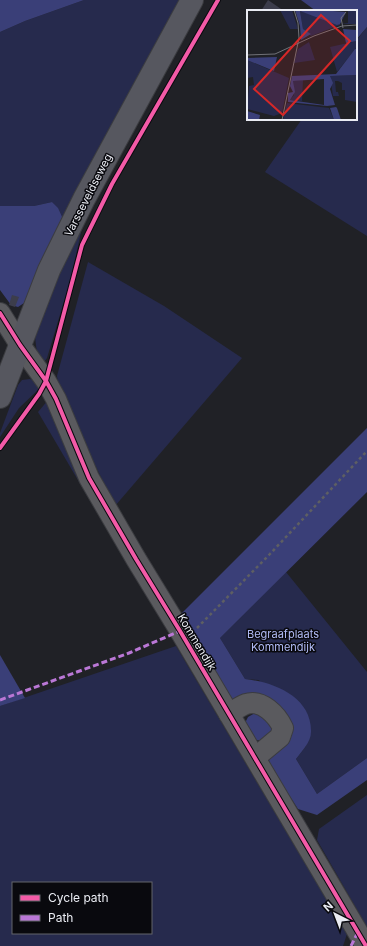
<svg xmlns="http://www.w3.org/2000/svg" width="367" height="946" font-family="Inter,sans-serif">
	<rect width="100%" height="100%" fill="#202126"/>
	<g fill="#262a4d" fill-rule="evenodd">
		<polygon points="84,0 181,0 63,219 52,202 34,206 0,206 0,32 25,21"/>
		<polygon points="367,27 367,236 265,172 302,119 356,119 356,41"/>
		<polygon points="83,223 71,278 47,358 42,365 37,353 35,337 65,259"/>
		<polygon points="88,262 164,306 242,358 115,506 64,401 58,383 57,376"/>
		<polygon points="30,379 37,382 41,387 19,408 0,437 0,433 18,385 22,380"/>
		<polygon points="49,399 92,504 38,412"/>
		<polygon points="286,572 367,672 367,758 317,794 296,759 306,746 259,680 245,679 220,638"/>
		<path d="M176,646L347,934L343,946H0V706ZM13,883H151V933H13Z"/>
		<polygon points="367,795 367,927 317,840 319,829"/>
	</g>
	<g fill="#3a3f78">
		<polygon points="0,0 84,0 25,21 0,32"/>
		<polygon points="301,0 367,0 367,27 356,40 356,11 316,11"/>
		<polygon points="52,202 58,208 63,219 24,303 18,307 11,305 0,290 0,206 34,206"/>
		<path d="M367,428V492L220,638L245,679C274,682 312,697 311,732C311,742 302,751 296,759L317,794L367,758V780L317,815L298,809L266,759L287,721L231,701L180,615Z"/>
		<polygon points="0,655 25,698 0,706"/>
		<path d="M255,713H259L272,727C271,736 264,741 255,740L245,723L248,717Z"/>
	</g>
	<g fill="#3c3d4b">
		<polygon points="268,0 284,11 261,11"/>
		<polygon points="12,295 19,297 15,307 9,305"/>
	</g>
	<g fill="none" stroke-linecap="round" stroke-linejoin="round">
		<g stroke="#3b3c40" stroke-width="22">
			<g id="minor">
				<polyline points="0,313 20,345 46,381 56,399 89,478 136,559 180,631 366,946"/>
				<path d="M229,714C234,711 240,706 246,704C262,699 277,715 283,728L280,737L256,757"/>
			</g>
		</g>
		<g stroke="#3b3c40" stroke-width="24">
			<polyline id="major" points="0,397 49,270 84,199 192,0"/>
		</g>
		<polyline stroke="#5e5f63" stroke-width="2.5" stroke-dasharray="3 3" stroke-linecap="butt" points="197,628 269,555 367,451"/>
		<use href="#minor" stroke="#5a5a5e" stroke-width="20"/>
		<use href="#major" stroke="#56575f" stroke-width="22"/>
		<g stroke="#ba77d6" stroke-width="3" stroke-dasharray="6 3" stroke-linecap="butt">
			<polyline points="0,700 129,653 180,631"/>
			<polyline points="351,946 358,932"/>
		</g>
		<g stroke="#09090e" stroke-width="6">
			<g id="cycleway">
				<polyline points="0,313 20,345 46,381 56,399 89,478 136,559 180,631 366,946"/>
				<polyline points="0,448 39,394 46,381 82,245 112,184 218,0"/>
			</g>
		</g>
		<use href="#cycleway" stroke="#f35aa7" stroke-width="4"/>
	</g>
	<g text-anchor="middle" stroke-width="3" stroke-linejoin="round" paint-order="stroke">
		<g font-size="11" fill="#eaecf3" stroke="#09090e">
			<text transform="translate(88 195) rotate(-63)" y="4">Varsseveldseweg</text>
			<text transform="translate(197 642) rotate(59)" y="4">Kommendijk</text>
		</g>
		<g font-size="11" fill="#b0baf4" stroke="#09090e">
			<text x="283" y="638">Begraafplaats<tspan x="283" dy="13">Kommendijk</tspan></text>
		</g>
	</g>
	<g transform="translate(247 10)">
		<rect width="110" height="110" fill="#202126"/>
		<path d="M33,0H45L51,19H43ZM101,0H110V14H94L101,13ZM53,1L93,14V15L64,26L56,19ZM110,31V37L90,62L83,37ZM62,32L68,50L47,53L51,39ZM0,50L42,68L35,103L27,106L0,99L2,76L7,75L6,67L0,68ZM110,65V92L98,90V80H95V73L91,71H88L89,82H91L92,86H86L83,66ZM56,70L55,91L43,90L47,85L46,71ZM40,93L82,98L87,110H36Z" fill="#262a4d"/>
		<path d="M48,0H73L99,2L93,14L90,15L53,1L56,19L64,24L54,30L53,16ZM96,19L110,20V31L99,33ZM108,39H110V65L83,66L86,73L83,79L88,95L80,96L41,92V83L46,82L43,76L45,66L89,64ZM77,69V95L43,90L48,82L46,71ZM30,47L27,61L0,50V48ZM89,97L90,98L94,110H87L83,98ZM0,101L13,105L12,110H0Z" fill="#3a3f78" fill-rule="evenodd"/>
		<path fill="none" stroke="#717278" stroke-width="1" d="M96,18L94,8L99,2M0,45L28,44L67,26L95,16L110,15M35,110L52,28L51,13L47,0"/>
		<path fill="#d62828" fill-opacity="0.15" stroke="#d62828" stroke-width="2" d="M74,5L103,31L36,105L7,79Z"/>
		<rect width="110" height="110" fill="none" stroke="#eaecf3" stroke-width="2"/>
	</g>
	<rect x="12" y="882" width="140" height="52" fill="#09090e" stroke="#63646a"/>
	<rect x="20" y="895" width="20" height="6" fill="#f35aa7" stroke="#63646a"/>
	<text x="48" y="902" font-size="12" fill="#eaecf3">Cycle path</text>
	<rect x="20" y="915" width="20" height="6" fill="#ba77d6" stroke="#63646a"/>
	<text x="48" y="922" font-size="12" fill="#eaecf3">Path</text>
	<g transform="translate(335 914) rotate(318)" stroke="#09090e" stroke-width="3" paint-order="stroke">
	<path d="M0-3L7 15L0 10L-7 15Z" fill="#eaecf3"/>
	<text y="-6" font-size="11" font-weight="bold" text-anchor="middle" fill="#eaecf3">N</text>
	</g>
</svg>
